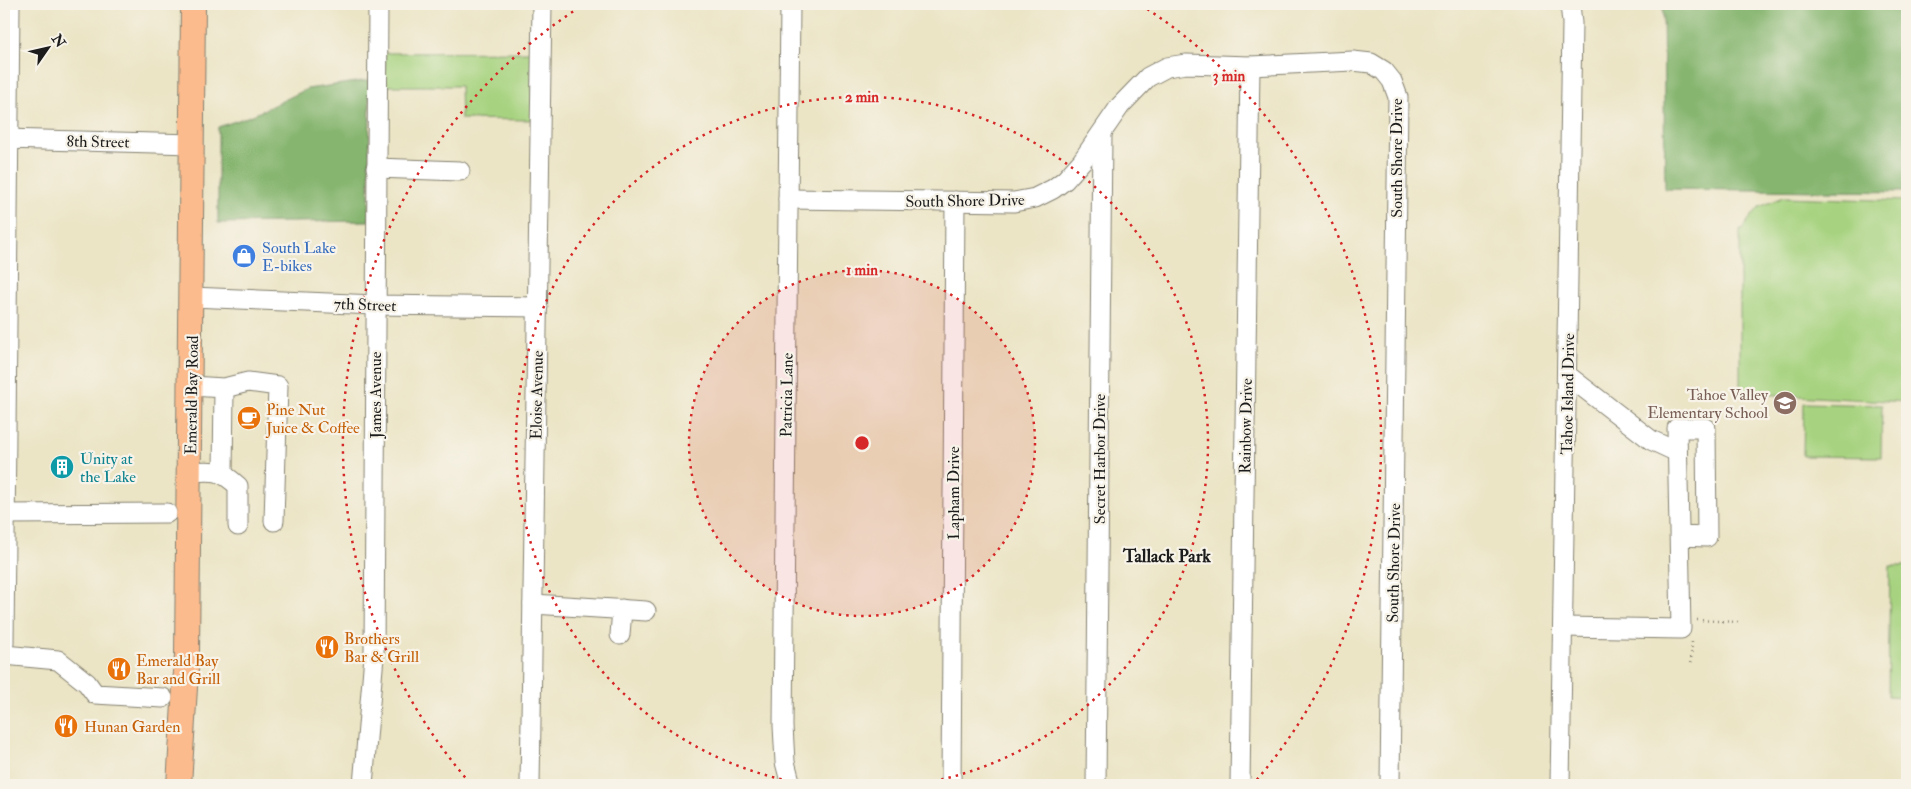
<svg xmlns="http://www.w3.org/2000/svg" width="1911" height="789" font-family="'IM FELL Double Pica',serif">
	<rect width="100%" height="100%" fill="#f7f3e8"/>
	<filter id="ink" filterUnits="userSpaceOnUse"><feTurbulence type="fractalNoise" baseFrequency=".02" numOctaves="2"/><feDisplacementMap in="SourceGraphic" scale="10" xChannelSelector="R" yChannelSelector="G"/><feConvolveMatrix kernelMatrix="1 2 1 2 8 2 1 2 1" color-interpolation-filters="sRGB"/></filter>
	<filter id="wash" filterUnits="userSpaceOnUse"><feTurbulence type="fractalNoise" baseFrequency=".0096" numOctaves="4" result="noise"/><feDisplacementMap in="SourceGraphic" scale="20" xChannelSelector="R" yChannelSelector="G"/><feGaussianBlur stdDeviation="1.12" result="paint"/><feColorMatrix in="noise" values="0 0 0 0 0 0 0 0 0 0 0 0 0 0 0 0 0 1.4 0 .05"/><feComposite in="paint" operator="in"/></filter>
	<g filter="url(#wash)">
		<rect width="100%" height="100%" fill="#ebe4c5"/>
		<g fill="#a7d380" stroke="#62784e">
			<polygon points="532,52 532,120 461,119 460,86 385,86 385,53"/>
			<polygon points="1784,197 1907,201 1907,402 1740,393 1740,231 1759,207"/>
			<polygon points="1804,403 1882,405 1881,457 1803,456"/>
			<polygon points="1890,566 1907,566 1907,697 1888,696"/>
		</g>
		<g fill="#85b56e" stroke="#506845">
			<polygon points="1663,4 1907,4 1907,192 1665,189"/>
			<polygon points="370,80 369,221 218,223 218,127 253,115 307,89"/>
		</g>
	</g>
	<g filter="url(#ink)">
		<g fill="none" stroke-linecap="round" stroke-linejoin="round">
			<g stroke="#848070" stroke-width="21">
				<g id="minor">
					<polyline points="790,4 783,726 785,762 791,785"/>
					<polyline points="4,139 193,144"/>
					<polyline points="376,168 460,171"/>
					<polyline points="788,199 1014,202 1035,198 1053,189 1065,180 1082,161 1120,106 1148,77 1167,67 1186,64 1250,66 1353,61 1371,63 1384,71 1392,81 1398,97 1390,785"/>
					<polyline points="192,297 375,305 538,307"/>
					<polyline points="1567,375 1651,440 1677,452"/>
					<polyline points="191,386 224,388 248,382 278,386 274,521"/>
					<path d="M190,472C215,471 218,468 238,486V526"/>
					<polyline points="223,473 224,388"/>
					<polyline points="5,514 167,513"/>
					<polyline points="533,604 646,611"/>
					<polyline points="1563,627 1681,629 1677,428 1706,428 1707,537 1679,536"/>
					<polyline points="620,635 622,609"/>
					<polyline points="4,644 10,4"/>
					<polyline points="4,655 58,660 87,683 95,694 163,698"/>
					<polyline points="363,785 374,656 378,4"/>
					<polyline points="530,785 542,4"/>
					<polyline points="951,785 955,201"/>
					<polyline points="1096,785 1102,133"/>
					<polyline points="1240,785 1250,66"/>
					<polyline points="1560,785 1572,23 1570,4"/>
				</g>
			</g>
			<g stroke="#848070" stroke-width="26">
				<polyline id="major" points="179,785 187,655 193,4"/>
			</g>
			<g stroke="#848070" stroke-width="2.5" stroke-dasharray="1 4" stroke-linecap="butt">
				<polyline points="1697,620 1738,622"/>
				<polyline points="1691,663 1692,640"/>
			</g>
			<use href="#minor" stroke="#fff" stroke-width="19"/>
			<use href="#major" stroke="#fbbb8d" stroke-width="24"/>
		</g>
	</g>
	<circle cx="862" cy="443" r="173" fill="#d62828" fill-opacity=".12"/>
	<g fill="none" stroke="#d62828" stroke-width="2.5" stroke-dasharray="2.5 5">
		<circle cx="862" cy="443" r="173"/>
		<path d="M811 785A346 346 0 1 1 913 785"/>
		<path d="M470 783A519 519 0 0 1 583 5M1141 5A519 519 0 0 1 1254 783"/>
	</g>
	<defs>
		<g id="shop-disc" transform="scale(1.25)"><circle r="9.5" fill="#3f7fe0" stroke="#f7f3e8"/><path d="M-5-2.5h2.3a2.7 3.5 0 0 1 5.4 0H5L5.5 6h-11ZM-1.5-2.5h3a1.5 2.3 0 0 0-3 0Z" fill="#fff"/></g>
		<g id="school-disc" transform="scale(1.25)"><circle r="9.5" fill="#8d6e63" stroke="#f7f3e8"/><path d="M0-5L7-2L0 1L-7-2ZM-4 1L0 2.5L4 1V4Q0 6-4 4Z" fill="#fff"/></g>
		<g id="cafe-disc" transform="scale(1.25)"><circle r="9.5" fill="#e8710a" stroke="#f7f3e8"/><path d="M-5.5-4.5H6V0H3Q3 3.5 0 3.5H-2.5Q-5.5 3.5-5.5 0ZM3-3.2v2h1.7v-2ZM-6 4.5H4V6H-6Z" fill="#fff"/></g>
		<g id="building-disc" transform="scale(1.25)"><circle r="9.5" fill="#0f9aa8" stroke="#f7f3e8"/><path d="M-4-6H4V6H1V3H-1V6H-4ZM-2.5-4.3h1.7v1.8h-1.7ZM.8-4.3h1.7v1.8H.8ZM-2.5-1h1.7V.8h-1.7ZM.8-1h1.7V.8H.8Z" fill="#fff"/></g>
		<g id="restaurant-disc" transform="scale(1.25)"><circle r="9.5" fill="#e8710a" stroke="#f7f3e8"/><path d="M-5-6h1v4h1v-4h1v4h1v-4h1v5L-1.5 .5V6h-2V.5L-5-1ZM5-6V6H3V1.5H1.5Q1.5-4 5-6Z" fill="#fff"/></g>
	</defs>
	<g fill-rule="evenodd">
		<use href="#shop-disc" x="244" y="256"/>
		<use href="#school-disc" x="1785" y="403"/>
		<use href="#cafe-disc" x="249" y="418"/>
		<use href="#building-disc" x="62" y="467"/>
		<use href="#restaurant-disc" x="327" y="647"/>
		<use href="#restaurant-disc" x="119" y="669"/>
		<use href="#restaurant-disc" x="66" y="726"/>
	</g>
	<g text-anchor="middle" stroke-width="4.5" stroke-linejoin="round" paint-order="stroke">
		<g font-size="16" fill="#1c1c1c" stroke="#f7f3e8">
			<text transform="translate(98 141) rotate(1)" y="6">8th Street</text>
			<text transform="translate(1396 158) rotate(-90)" y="6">South Shore Drive</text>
			<text transform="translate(965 200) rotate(-1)" y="6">South Shore Drive</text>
			<text transform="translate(365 304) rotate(2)" y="6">7th Street</text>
			<text transform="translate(1567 394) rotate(-89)" y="6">Tahoe Island Drive</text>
			<text transform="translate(191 395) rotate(-89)" y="6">Emerald Bay Road</text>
			<text transform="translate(375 395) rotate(-90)" y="6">James Avenue</text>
			<text transform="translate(536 395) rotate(-89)" y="6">Eloise Avenue</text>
			<text transform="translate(786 395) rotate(-89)" y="6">Patricia Lane</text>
			<text transform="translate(1245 426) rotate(-89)" y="6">Rainbow Drive</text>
			<text transform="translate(1099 459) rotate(-90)" y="6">Secret Harbor Drive</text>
			<text transform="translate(953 493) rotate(-90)" y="6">Lapham Drive</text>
			<text transform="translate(1393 563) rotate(-89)" y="6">South Shore Drive</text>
		</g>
		<g font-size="16" fill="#366cbe" stroke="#f7f3e8" text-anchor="start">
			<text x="262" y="253">South Lake<tspan x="262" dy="18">E-bikes</tspan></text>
		</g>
		<g font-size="16" fill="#785e54" stroke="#f7f3e8" text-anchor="end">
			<text x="1768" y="400">Tahoe Valley<tspan x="1768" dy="18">Elementary School</tspan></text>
		</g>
		<g font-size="16" fill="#c56008" stroke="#f7f3e8" text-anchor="start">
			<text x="266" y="415">Pine Nut<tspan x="266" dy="18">Juice &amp; Coffee</tspan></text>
			<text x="344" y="644">Brothers<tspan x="344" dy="18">Bar &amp; Grill</tspan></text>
			<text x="136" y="666">Emerald Bay<tspan x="136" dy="18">Bar and Grill</tspan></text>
			<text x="84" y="732">Hunan Garden</text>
		</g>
		<g font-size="16" fill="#0d838f" stroke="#f7f3e8" text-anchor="start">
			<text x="80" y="464">Unity at<tspan x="80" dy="18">the Lake</tspan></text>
		</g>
		<g font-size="18" font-weight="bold" fill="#1c1c1c" stroke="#f7f3e8">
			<text x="1167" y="562">Tallack Park</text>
		</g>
	</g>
	<circle cx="862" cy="443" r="8" fill="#d62828" stroke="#f7f3e8" stroke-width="2.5"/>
	<g font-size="15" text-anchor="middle" font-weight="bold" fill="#d62828" stroke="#f7f3e8" stroke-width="4.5" stroke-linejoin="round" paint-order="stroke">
		<text x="1229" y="81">3 min</text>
		<text x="862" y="102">2 min</text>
		<text x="862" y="275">1 min</text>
	</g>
	<rect width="1911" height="789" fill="none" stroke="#f7f3e8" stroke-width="20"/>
	<g transform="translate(48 48) rotate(56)" stroke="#f7f3e8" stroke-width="4" paint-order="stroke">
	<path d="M0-4L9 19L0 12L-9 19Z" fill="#1c1c1c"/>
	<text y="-8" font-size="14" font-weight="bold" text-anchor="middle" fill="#1c1c1c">N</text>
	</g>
</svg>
